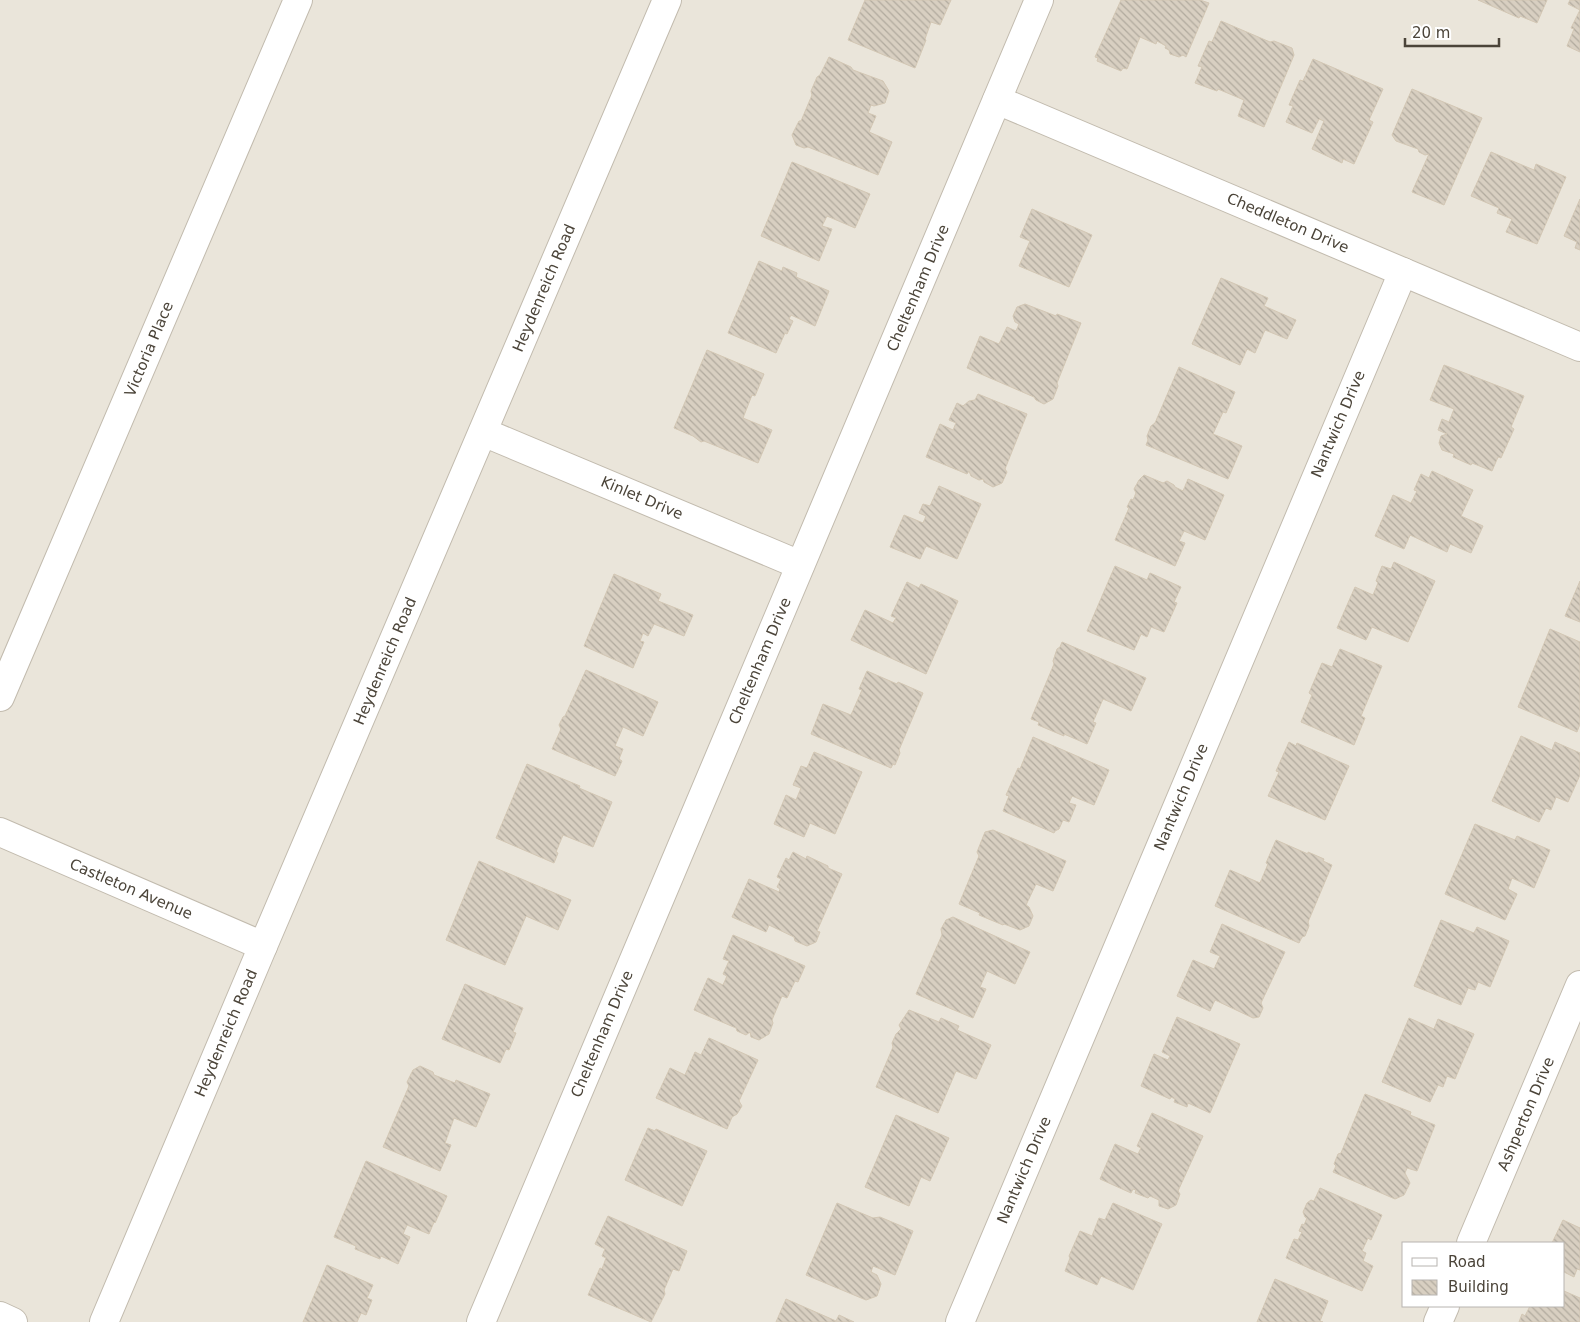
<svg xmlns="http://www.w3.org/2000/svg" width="1580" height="1322" font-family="'DejaVu Sans',sans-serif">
	<defs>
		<pattern id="building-back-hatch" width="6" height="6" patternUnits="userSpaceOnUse" patternTransform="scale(1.25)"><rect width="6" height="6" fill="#d8cfc1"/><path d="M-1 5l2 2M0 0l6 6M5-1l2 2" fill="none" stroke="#b1aa9e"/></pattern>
	</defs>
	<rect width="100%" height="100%" fill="#f6f3ec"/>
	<path fill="#eae5da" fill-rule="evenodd" d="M0,0H1580V1322H0ZM1404,1243H1564V1306H1404Z"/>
	<g fill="url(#building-back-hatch)" stroke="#d3c7b4">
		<polygon points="865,0 951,0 940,25 931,22 925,39 926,40 915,68 848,40"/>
		<polygon points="1121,0 1200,0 1209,3 1186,57 1183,55 1179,57 1170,54 1169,50 1165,48 1166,46 1157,41 1156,44 1140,37 1127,69 1123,68 1121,71 1097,61 1098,58 1095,57"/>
		<polygon points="1478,0 1547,0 1537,23 1520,16 1519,18"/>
		<polygon points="1570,0 1580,0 1580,52 1567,46 1574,29 1571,28 1580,10 1568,4"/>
		<polygon points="1221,21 1270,42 1274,41 1292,48 1294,55 1264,127 1238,116 1244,100 1218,89 1217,91 1195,83 1202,67 1198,66 1209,41 1212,42"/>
		<polygon points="829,57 851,67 853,70 883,81 889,91 885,103 874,106 871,105 868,113 876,116 869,132 892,142 878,175 808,147 804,148 796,145 792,135 799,121 801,121 812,95 811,91 817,77 820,75"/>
		<polygon points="1313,59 1383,89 1369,120 1373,122 1354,164 1343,159 1342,163 1312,149 1324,121 1319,119 1312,133 1286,122 1293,106 1289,105 1300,80 1303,81"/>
		<polygon points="1412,89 1482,118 1444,205 1412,192 1429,154 1425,155 1419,152 1418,149 1396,141 1392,135"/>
		<polygon points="1491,152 1534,170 1536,164 1566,177 1537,244 1506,232 1512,219 1497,213 1499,208 1471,196"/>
		<polygon points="792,162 870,194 855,228 827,216 822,226 832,229 819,261 761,236"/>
		<polygon points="1580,199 1580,250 1575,248 1577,242 1564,236"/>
		<polygon points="1032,209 1092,235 1069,287 1019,266 1030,241 1020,237"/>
		<polygon points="759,261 782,271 783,267 797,273 796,277 829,291 815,326 791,315 789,319 793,321 787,334 785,333 776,353 728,333"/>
		<polygon points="1221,278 1268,298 1264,306 1296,320 1287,339 1265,330 1255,353 1247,349 1240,365 1192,344"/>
		<polygon points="1025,304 1056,316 1057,314 1081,323 1057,383 1058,386 1053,399 1044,404 1036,400 1034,397 967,368 980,336 999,344 1007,327 1016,331 1019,324 1015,322 1013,316 1017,307"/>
		<polygon points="707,350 764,374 755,396 752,395 743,418 772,430 758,463 704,441 701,442 693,436 674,428"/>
		<polygon points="1444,365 1524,396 1511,427 1514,429 1501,458 1498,457 1492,471 1472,463 1471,465 1453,457 1454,454 1442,450 1439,443 1441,436 1447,434 1438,430 1442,419 1449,422 1454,409 1430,400"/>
		<polygon points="1179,367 1235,392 1226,413 1223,412 1213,434 1242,446 1228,479 1146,445 1148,440 1147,436 1151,426 1155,423"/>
		<polygon points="978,394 1027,414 1005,469 1007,472 1002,483 993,487 984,482 983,479 979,480 971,476 969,471 967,474 926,457 940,424 953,430 956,423 949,420 957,403 963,406 969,401 975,400"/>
		<polygon points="1432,471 1473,490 1461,516 1483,526 1471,553 1450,544 1447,552 1410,535 1404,549 1375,536 1393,495 1411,503 1417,491 1414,490 1421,474 1429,478"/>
		<polygon points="1144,475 1163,483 1167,481 1174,485 1175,487 1183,491 1188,479 1224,495 1205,540 1184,531 1179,541 1185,543 1175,566 1115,540 1129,508 1127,507 1131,499 1133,500 1136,493 1134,489 1139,480"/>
		<polygon points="939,486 981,504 957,559 926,546 920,559 890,547 904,515 923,523 926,516 919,513 923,504 930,506"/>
		<polygon points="1394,562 1435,581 1408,642 1372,627 1366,640 1337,628 1355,587 1373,595 1378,583 1376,581 1382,566 1391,569"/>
		<polygon points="1115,566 1147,580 1150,573 1181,587 1174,602 1177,603 1164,632 1151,627 1147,637 1141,634 1134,650 1087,631"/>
		<polygon points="614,574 661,594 658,601 693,615 684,636 654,624 648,636 643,633 640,641 644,642 633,668 584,646"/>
		<polygon points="1580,581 1580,622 1565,616"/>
		<polygon points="907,582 919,588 921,584 958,601 926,674 851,640 865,610 893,623 896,618 891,616"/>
		<polygon points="1550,629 1580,642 1580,724 1577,732 1518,707"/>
		<polygon points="1062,642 1146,678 1131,711 1103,699 1093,722 1096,723 1087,744 1064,734 1064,736 1038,725 1039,722 1031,719 1054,664 1053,661 1057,649 1060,647"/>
		<polygon points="1340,649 1382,666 1361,716 1365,718 1354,745 1301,722 1312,695 1309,693 1322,663 1332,667"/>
		<polygon points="586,670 658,702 643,736 623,727 615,746 623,749 619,759 622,761 615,776 552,749 561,729 559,725 563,717 565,716"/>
		<polygon points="867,671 897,684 898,682 923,693 899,750 900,753 895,765 893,764 891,768 811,734 823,704 851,715 862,690 859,689"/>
		<polygon points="1521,736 1552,750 1555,742 1580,753 1580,775 1568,802 1556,797 1551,810 1546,808 1539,822 1492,801"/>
		<polygon points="1033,737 1109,770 1094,805 1072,796 1069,803 1076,805 1069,822 1063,820 1059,829 1055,831 1054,833 1003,811 1009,796 1006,795 1018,768 1020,769"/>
		<polygon points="1289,742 1296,746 1297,743 1349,766 1325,820 1268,796 1279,772 1276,771"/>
		<polygon points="814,752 862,772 835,834 810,823 804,837 774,824 786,795 796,800 801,788 793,785 801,766 807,768"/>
		<polygon points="527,764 580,786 579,788 612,802 593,847 563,835 556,852 558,853 554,863 496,838"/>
		<polygon points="1475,824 1515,840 1517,836 1550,850 1534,888 1512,878 1508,889 1517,894 1505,920 1445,894"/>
		<polygon points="993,830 1066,861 1053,891 1036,884 1026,905 1029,907 1033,916 1029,926 1020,930 1004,924 1003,925 979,915 980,913 959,904 979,856 977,852 985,832"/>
		<polygon points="1276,840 1308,854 1308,852 1324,859 1323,861 1332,865 1308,922 1309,926 1305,936 1302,937 1299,943 1215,906 1230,870 1260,883 1268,864 1266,863"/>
		<polygon points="793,852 806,859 807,856 828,866 828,868 842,874 817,931 820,932 816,942 807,946 795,941 794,937 769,925 766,932 732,917 749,879 779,892 780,889 777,887 781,879 777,877 786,858 789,860"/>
		<polygon points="479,861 571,900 558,930 526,916 505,965 446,940"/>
		<polygon points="953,917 1030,952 1015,984 987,971 980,987 986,989 973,1018 916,994 942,935 941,929 946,920"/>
		<polygon points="1441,920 1474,933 1477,927 1509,941 1490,987 1478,982 1475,990 1468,988 1461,1005 1414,986"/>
		<polygon points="1222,924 1285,952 1261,1003 1263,1008 1259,1017 1253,1018 1215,1000 1210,1011 1177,996 1193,960 1214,969 1220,956 1210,952"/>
		<polygon points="733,935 805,966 798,982 795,981 787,998 782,996 772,1020 773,1023 769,1034 759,1040 751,1037 750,1032 746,1035 737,1031 736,1028 694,1010 708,978 723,985 727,976 723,974 729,961 723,959"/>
		<polygon points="465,984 523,1008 513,1032 516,1033 509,1050 506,1049 500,1063 442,1039"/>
		<polygon points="909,1010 939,1022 941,1018 959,1026 957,1030 991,1045 976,1079 956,1071 938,1113 876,1087 893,1047 892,1043 896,1034 901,1029 899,1025"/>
		<polygon points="1177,1017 1240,1044 1210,1113 1188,1103 1187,1107 1174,1102 1175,1099 1171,1097 1170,1099 1141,1086 1154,1054 1168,1060 1170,1056 1162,1052"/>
		<polygon points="1409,1018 1434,1029 1438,1019 1474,1034 1455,1079 1447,1076 1443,1087 1438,1085 1430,1102 1382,1082"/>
		<polygon points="709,1038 758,1060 739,1101 742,1106 737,1114 732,1117 727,1129 656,1098 670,1068 685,1075 695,1052 701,1055"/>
		<polygon points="420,1066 433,1072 434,1075 455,1083 456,1080 490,1094 476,1127 454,1118 445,1143 451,1145 440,1171 383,1147 409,1086 407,1082 413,1070"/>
		<polygon points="1365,1094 1411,1112 1410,1115 1435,1125 1417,1171 1407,1168 1405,1173 1410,1183 1404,1195 1395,1199 1333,1172 1336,1166 1334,1164 1338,1154 1341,1153"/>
		<polygon points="1152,1113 1203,1136 1178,1191 1180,1194 1176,1205 1168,1209 1159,1206 1159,1200 1150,1196 1148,1198 1135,1193 1136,1190 1133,1189 1131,1193 1100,1179 1115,1144 1138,1154 1141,1148 1137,1146"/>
		<polygon points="896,1115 949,1138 930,1181 921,1177 909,1206 865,1187"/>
		<polygon points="648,1128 655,1131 656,1129 707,1151 682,1206 625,1180"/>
		<polygon points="366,1161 447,1196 435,1223 434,1222 429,1234 407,1225 403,1234 410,1237 398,1264 381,1256 380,1259 355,1249 356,1246 334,1237"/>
		<polygon points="1320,1188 1382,1215 1371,1240 1368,1238 1362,1251 1366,1253 1363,1261 1373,1266 1362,1291 1286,1258 1294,1239 1298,1240 1302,1232 1299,1231 1302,1224 1304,1225 1307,1218 1305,1217 1303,1212 1307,1203 1311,1200 1314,1201"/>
		<polygon points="837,1203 873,1218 880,1217 913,1231 895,1275 873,1266 871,1272 877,1275 881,1284 877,1296 866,1300 806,1275"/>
		<polygon points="1113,1203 1162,1224 1133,1290 1101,1276 1097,1285 1065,1271 1070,1258 1069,1256 1080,1231 1092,1236 1099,1218 1105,1220"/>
		<polygon points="608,1216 687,1251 679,1271 673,1269 664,1290 665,1294 651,1322 588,1295 600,1268 602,1269 606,1258 602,1256 605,1249 595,1244"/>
		<polygon points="1563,1220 1580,1228 1580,1270 1577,1269 1574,1277 1564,1272 1564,1243 1552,1243"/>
		<polygon points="327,1265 373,1285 367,1298 372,1300 366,1315 361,1313 357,1322 303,1322"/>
		<polygon points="1275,1279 1328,1301 1320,1321 1323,1322 1257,1322"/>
		<polygon points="1564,1291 1580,1298 1580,1322 1519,1322 1522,1314 1525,1316 1530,1306 1564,1306"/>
		<polygon points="786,1299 836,1321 839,1315 854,1322 776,1322"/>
	</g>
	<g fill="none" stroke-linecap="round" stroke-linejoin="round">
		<g stroke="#c2bbae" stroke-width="30">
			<g id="street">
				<polyline points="997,100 1580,347"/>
				<polyline points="483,432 800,565"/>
				<polyline points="0,697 298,0"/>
				<polyline points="0,832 263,946"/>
				<polyline points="1471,1243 1580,985"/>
				<polyline points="0,1316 13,1322"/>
				<polyline points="104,1322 263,946 667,0"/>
				<polyline points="481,1322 1039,0"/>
				<polyline points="960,1322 1403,272"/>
				<polyline points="1438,1322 1445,1306"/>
			</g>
		</g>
		<use href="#street" stroke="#fff" stroke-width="28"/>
	</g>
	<g text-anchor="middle" stroke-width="5" stroke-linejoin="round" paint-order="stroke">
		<g font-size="15" fill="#4b4439" stroke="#fff">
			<text transform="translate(1288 223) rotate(23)" y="5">Cheddleton Drive</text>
			<text transform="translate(544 288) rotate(-67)" y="5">Heydenreich Road</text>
			<text transform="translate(918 288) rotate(-67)" y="5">Cheltenham Drive</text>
			<text transform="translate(149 349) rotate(-67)" y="5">Victoria Place</text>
			<text transform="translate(1338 424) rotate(-67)" y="5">Nantwich Drive</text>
			<text transform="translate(642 498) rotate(23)" y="5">Kinlet Drive</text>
			<text transform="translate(385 661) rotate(-67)" y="5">Heydenreich Road</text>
			<text transform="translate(760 661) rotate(-67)" y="5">Cheltenham Drive</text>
			<text transform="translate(1181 797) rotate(-67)" y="5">Nantwich Drive</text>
			<text transform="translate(131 889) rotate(23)" y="5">Castleton Avenue</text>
			<text transform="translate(226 1033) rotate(-67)" y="5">Heydenreich Road</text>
			<text transform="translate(602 1034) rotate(-67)" y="5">Cheltenham Drive</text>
			<text transform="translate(1526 1114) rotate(-67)" y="5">Ashperton Drive</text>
			<text transform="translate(1024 1170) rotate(-67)" y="5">Nantwich Drive</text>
		</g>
	</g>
	<rect x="1402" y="1242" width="162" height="65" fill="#ffffff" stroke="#b7b4b0"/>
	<rect x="1412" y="1258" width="25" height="8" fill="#ffffff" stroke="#b7b4b0"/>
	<text x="1448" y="1267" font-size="15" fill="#4b4439">Road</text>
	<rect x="1412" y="1280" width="25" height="15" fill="url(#building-back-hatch)" stroke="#b7b4b0"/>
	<text x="1448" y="1292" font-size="15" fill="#4b4439">Building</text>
	<path d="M1405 38v8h94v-8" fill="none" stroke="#4b4439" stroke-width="2.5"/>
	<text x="1412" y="38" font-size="15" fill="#4b4439" stroke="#ffffff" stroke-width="4" paint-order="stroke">20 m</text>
</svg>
